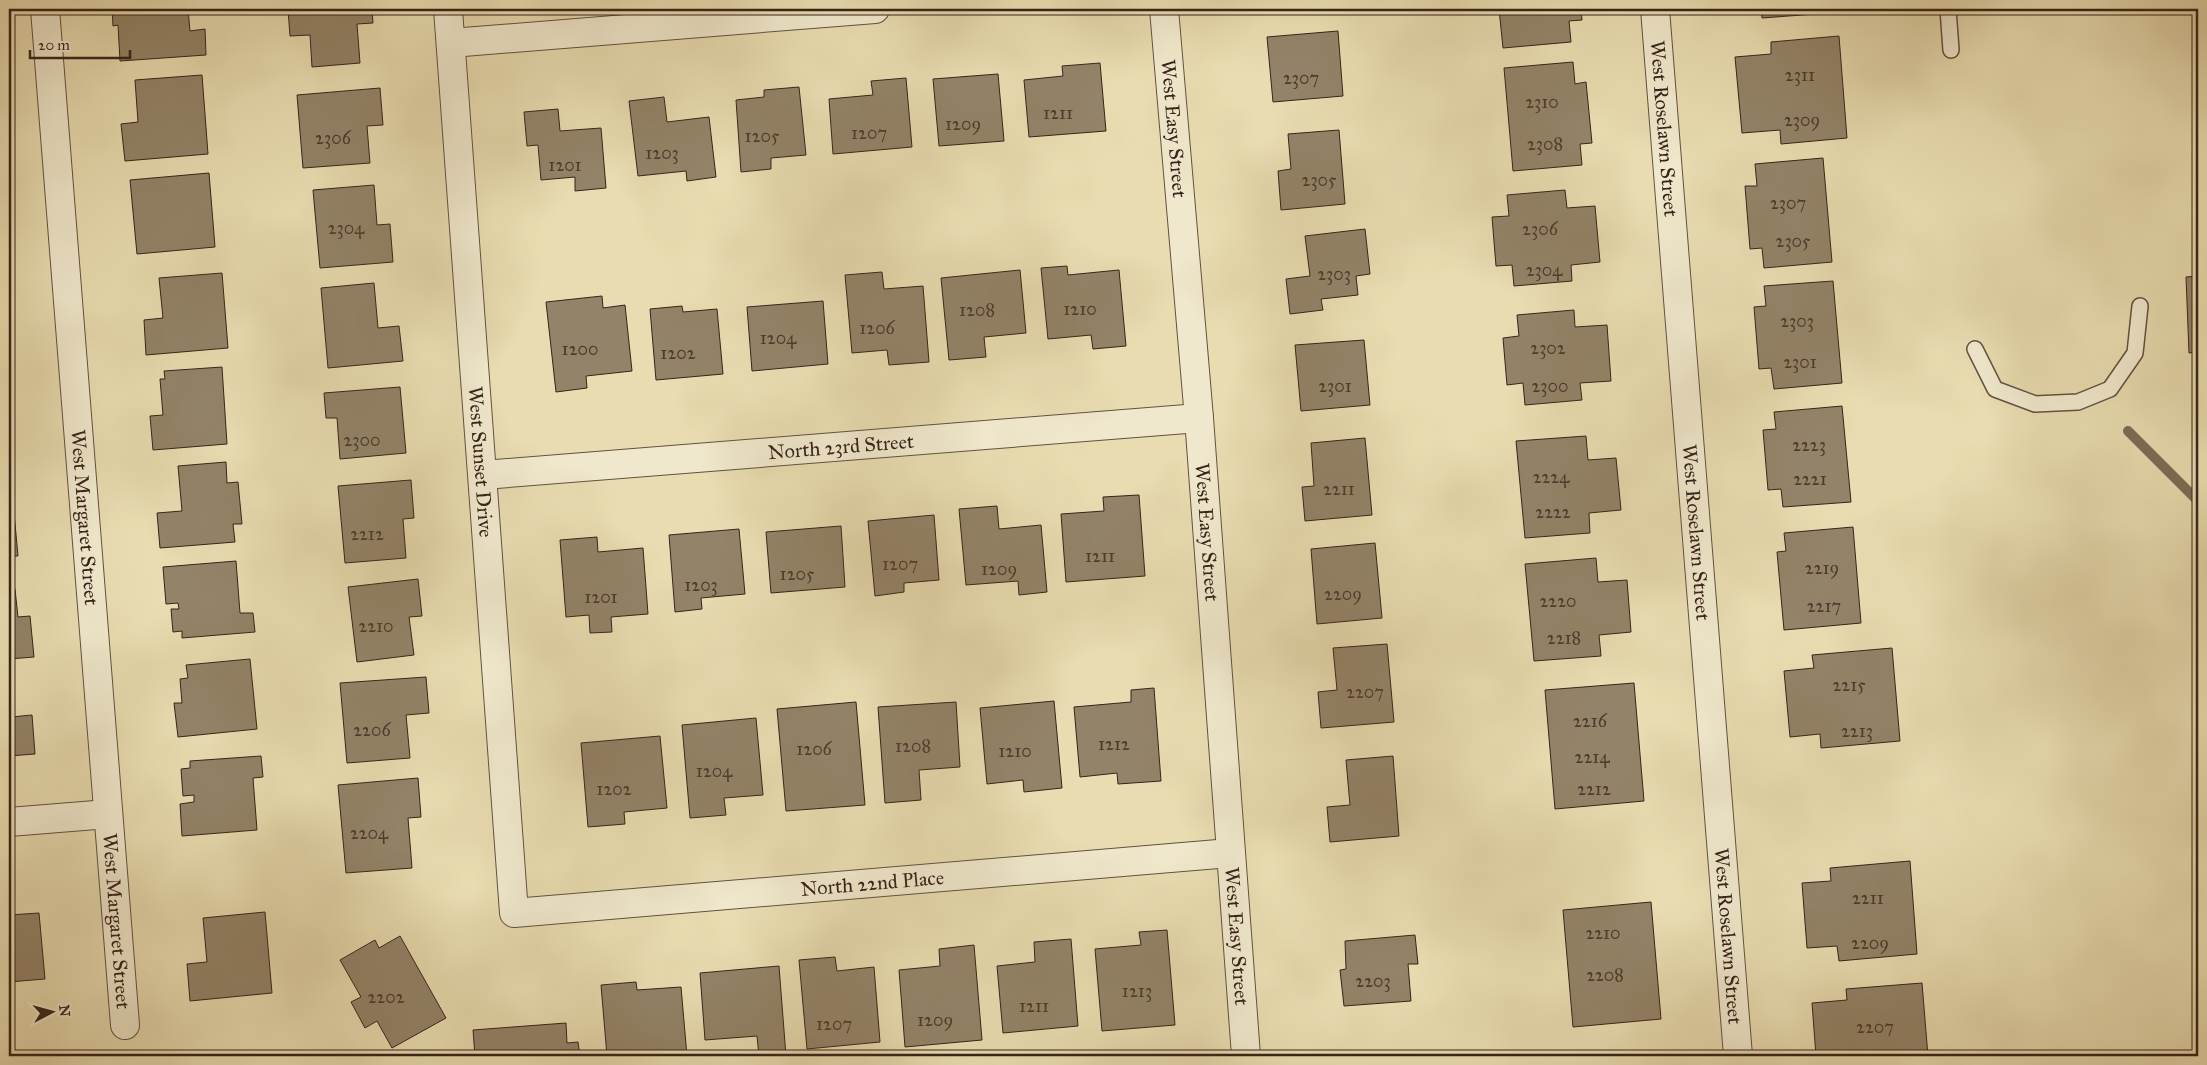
<svg xmlns="http://www.w3.org/2000/svg" width="2207" height="1065" font-family="'IM FELL Great Primer',serif">
	<rect width="100%" height="100%" fill="#e8dcb0"/>
	<filter id="stains"><feTurbulence type="fractalNoise" baseFrequency=".004" numOctaves="4"/><feColorMatrix values="0 0 0 0 .2 0 0 0 0 .09 0 0 0 0 .02 0 0 0 .5 -.17"/></filter>
	<radialGradient id="worn" r=".72"><stop offset=".6" stop-color="#630" stop-opacity="0"/><stop offset="1" stop-color="#630" stop-opacity=".3"/></radialGradient>
	<g fill="none" stroke-linecap="round" stroke-linejoin="round">
		<polyline stroke="#7d6c56" stroke-width="10" points="2128,431 2198,501"/>
	</g>
	<g fill="#938368" stroke="#37231b">
		<polygon points="112,9 188,9 190,31 205,29 206,55 120,61 118,25 113,26"/>
		<polygon points="288,9 372,9 373,23 357,24 360,63 312,67 310,35 290,36"/>
		<polygon points="1499,9 1581,9 1582,20 1569,21 1571,42 1503,48"/>
		<polygon points="1761,9 1842,9 1842,12 1762,18"/>
		<polygon points="2130,9 2198,9 2131,14"/>
		<polygon points="1338,31 1343,96 1273,102 1267,37"/>
		<polygon points="1839,36 1847,138 1781,144 1780,130 1742,133 1735,57 1771,54 1771,42"/>
		<polygon points="1573,62 1575,84 1586,82 1592,143 1580,144 1582,165 1513,171 1504,68"/>
		<polygon points="1100,63 1106,131 1029,137 1024,80 1063,76 1062,66"/>
		<polygon points="998,74 1004,141 939,146 933,79"/>
		<polygon points="202,75 208,154 125,161 121,124 138,122 135,80"/>
		<polygon points="906,78 912,147 833,154 829,99 873,95 871,81"/>
		<polygon points="799,87 806,155 771,158 771,169 741,172 736,100 764,97 764,90"/>
		<polygon points="380,88 383,125 367,126 370,163 303,168 297,95"/>
		<polygon points="664,97 667,122 709,117 716,177 687,181 686,171 638,176 629,101"/>
		<polygon points="558,109 560,131 601,128 606,188 575,191 575,177 541,180 538,145 527,146 524,112"/>
		<polygon points="1339,130 1345,204 1281,210 1278,171 1291,169 1288,134"/>
		<polygon points="1823,158 1832,262 1764,268 1762,248 1750,249 1745,186 1757,186 1755,164"/>
		<polygon points="209,173 215,247 137,254 130,180"/>
		<polygon points="374,185 377,225 390,224 393,262 320,268 313,190"/>
		<polygon points="1565,190 1567,208 1595,206 1600,262 1571,265 1572,281 1514,286 1512,265 1496,266 1492,217 1509,216 1507,195"/>
		<polygon points="1365,229 1370,274 1356,276 1358,295 1321,299 1323,310 1290,314 1286,279 1310,276 1305,236"/>
		<polygon points="1067,266 1068,275 1119,270 1126,346 1093,349 1091,335 1048,339 1041,268"/>
		<polygon points="1020,270 1026,333 984,337 986,357 949,360 941,278"/>
		<polygon points="882,272 884,289 923,286 929,362 889,365 887,350 852,353 845,275"/>
		<polygon points="222,273 228,348 146,355 144,320 163,318 159,278"/>
		<polygon points="2198,276 2198,352 2189,353 2186,277"/>
		<polygon points="1833,281 1842,383 1774,389 1771,368 1759,369 1754,307 1766,306 1764,286"/>
		<polygon points="374,283 378,328 399,326 403,361 328,368 321,288"/>
		<polygon points="602,296 603,308 625,305 632,371 586,376 587,388 556,392 546,302"/>
		<polygon points="823,301 828,364 752,371 747,307"/>
		<polygon points="682,306 683,312 717,309 723,374 656,380 650,309"/>
		<polygon points="1574,310 1575,327 1607,325 1611,381 1580,383 1582,400 1525,405 1523,383 1507,385 1503,338 1519,336 1517,315"/>
		<polygon points="1364,340 1370,405 1301,411 1295,345"/>
		<polygon points="222,367 227,444 153,450 150,416 163,415 160,379 165,379 164,371"/>
		<polygon points="400,387 406,453 340,459 337,418 326,418 324,393"/>
		<polygon points="1842,406 1851,502 1783,507 1781,489 1768,490 1763,430 1776,429 1774,412"/>
		<polygon points="9,416 13,458 9,459"/>
		<polygon points="1586,436 1588,460 1616,458 1621,510 1589,513 1590,533 1525,538 1516,441"/>
		<polygon points="1365,438 1372,515 1305,521 1302,487 1314,486 1311,443"/>
		<polygon points="226,462 227,483 238,482 242,524 233,524 235,542 160,548 157,513 182,511 178,466"/>
		<polygon points="411,480 414,518 403,519 406,558 345,563 338,486"/>
		<polygon points="1139,495 1145,576 1066,582 1061,514 1104,511 1103,497"/>
		<polygon points="13,502 18,556 9,556 9,503"/>
		<polygon points="997,506 999,529 1041,525 1047,592 1019,595 1018,581 966,585 959,509"/>
		<polygon points="934,515 939,580 904,583 904,592 875,596 868,521"/>
		<polygon points="841,526 845,587 771,593 766,532"/>
		<polygon points="1853,527 1861,623 1784,630 1777,552 1786,551 1784,533"/>
		<polygon points="739,529 745,594 701,598 702,609 675,612 669,535"/>
		<polygon points="597,537 598,552 643,548 648,614 611,617 612,632 590,633 589,615 566,617 560,540"/>
		<polygon points="1375,543 1382,618 1317,624 1311,549"/>
		<polygon points="1596,558 1598,582 1627,580 1631,632 1599,635 1601,656 1534,661 1525,564"/>
		<polygon points="236,561 240,613 253,613 255,632 182,638 182,631 173,632 171,609 179,609 178,603 166,604 163,567"/>
		<polygon points="418,579 422,616 409,617 414,655 357,662 348,587"/>
		<polygon points="15,589 18,617 30,616 34,657 9,659 9,590"/>
		<polygon points="1387,644 1394,722 1321,728 1318,692 1337,690 1333,648"/>
		<polygon points="1892,648 1900,741 1821,748 1820,734 1790,737 1784,671 1814,668 1812,655"/>
		<polygon points="250,659 257,729 178,737 174,703 182,703 180,679 188,678 186,665"/>
		<polygon points="426,677 429,713 406,715 410,758 347,763 340,683"/>
		<polygon points="1634,683 1644,801 1555,809 1545,690"/>
		<polygon points="9,684 11,717 32,715 35,754 9,756"/>
		<polygon points="1154,688 1161,781 1118,784 1117,773 1080,777 1074,707 1131,702 1131,690"/>
		<polygon points="1054,701 1062,788 1024,792 1023,780 987,784 980,708"/>
		<polygon points="856,702 865,805 786,811 777,709"/>
		<polygon points="956,702 960,767 919,770 921,800 885,803 878,707"/>
		<polygon points="756,718 763,795 724,798 726,815 690,818 682,725"/>
		<polygon points="660,736 667,808 624,812 625,824 588,827 581,743"/>
		<polygon points="261,756 263,777 253,778 257,830 182,836 180,804 194,802 194,795 183,796 181,769 190,768 190,761"/>
		<polygon points="1393,756 1399,836 1330,842 1327,807 1350,805 1346,760"/>
		<polygon points="418,778 421,817 408,818 412,868 346,873 338,785"/>
		<polygon points="1910,861 1917,954 1839,961 1837,946 1807,948 1802,883 1831,881 1830,868"/>
		<polygon points="1651,902 1661,1019 1573,1027 1563,910"/>
		<polygon points="265,912 272,993 190,1001 187,964 207,962 203,918"/>
		<polygon points="39,913 45,979 9,982 9,915"/>
		<polygon points="1167,930 1175,1025 1102,1031 1095,949 1141,945 1139,932"/>
		<polygon points="1415,935 1418,964 1408,964 1411,1001 1344,1006 1340,970 1346,969 1345,941"/>
		<polygon points="400,936 446,1018 392,1048 377,1021 365,1028 351,1002 361,997 340,960 375,940 379,948"/>
		<polygon points="1071,939 1078,1026 1003,1033 997,966 1035,962 1034,942"/>
		<polygon points="974,945 982,1040 905,1047 899,970 940,966 939,949"/>
		<polygon points="835,957 837,971 874,967 880,1042 807,1049 799,960"/>
		<polygon points="779,966 786,1056 759,1056 757,1036 705,1040 700,973"/>
		<polygon points="636,982 637,990 681,987 687,1056 607,1056 601,985"/>
		<polygon points="1922,983 1928,1056 1816,1056 1812,1003 1847,1000 1846,989"/>
		<polygon points="566,1023 567,1043 578,1042 580,1056 475,1056 473,1030"/>
	</g>
	<g fill="none" stroke-linecap="round" stroke-linejoin="round">
		<g stroke="#635140" stroke-width="18">
			<g id="lane">
				<polyline points="1948,9 1951,50"/>
				<polyline points="1975,349 1995,389 2035,404 2078,402 2110,389 2135,353 2140,306"/>
			</g>
		</g>
		<g stroke="#635140" stroke-width="30">
			<g id="street">
				<path id="s1" d="M45,9L125,1025"/>
				<path id="s2" d="M448,9L514,913L1230,853"/>
				<path id="s3" d="M1164,9L1199,418L1246,1056"/>
				<path id="s4" d="M1655,9L1738,1056"/>
				<polyline points="451,43 875,9"/>
				<path id="s5" d="M483,475L1199,418"/>
				<polyline points="9,822 108,814"/>
			</g>
		</g>
		<use href="#lane" stroke="#f0e8cc" stroke-width="15"/>
		<use href="#street" stroke="#f0e8cc" stroke-width="28"/>
	</g>
	<g text-anchor="middle" stroke-width="4" stroke-linejoin="round" paint-order="stroke">
		<g font-size="18" fill="#4e3b2e">
			<text x="1800" y="81">2311</text>
			<text x="1301" y="84">2307</text>
			<text x="1542" y="108">2310</text>
			<text x="1058" y="119">1211</text>
			<text x="1802" y="126">2309</text>
			<text x="963" y="130">1209</text>
			<text x="869" y="139">1207</text>
			<text x="762" y="142">1205</text>
			<text x="333" y="144">2306</text>
			<text x="1545" y="150">2308</text>
			<text x="662" y="159">1203</text>
			<text x="565" y="171">1201</text>
			<text x="1319" y="186">2305</text>
			<text x="1788" y="209">2307</text>
			<text x="346" y="234">2304</text>
			<text x="1540" y="235">2306</text>
			<text x="1793" y="247">2305</text>
			<text x="1544" y="276">2304</text>
			<text x="1334" y="280">2303</text>
			<text x="1080" y="315">1210</text>
			<text x="977" y="316">1208</text>
			<text x="1797" y="327">2303</text>
			<text x="877" y="334">1206</text>
			<text x="778" y="344">1204</text>
			<text x="1548" y="354">2302</text>
			<text x="580" y="355">1200</text>
			<text x="678" y="359">1202</text>
			<text x="1800" y="368">2301</text>
			<text x="1335" y="392">2301</text>
			<text x="1550" y="392">2300</text>
			<text x="362" y="446">2300</text>
			<text x="1809" y="451">2223</text>
			<text x="1551" y="483">2224</text>
			<text x="1810" y="485">2221</text>
			<text x="1339" y="495">2211</text>
			<text x="1553" y="518">2222</text>
			<text x="367" y="540">2212</text>
			<text x="1100" y="562">1211</text>
			<text x="900" y="570">1207</text>
			<text x="1822" y="574">2219</text>
			<text x="999" y="575">1209</text>
			<text x="797" y="580">1205</text>
			<text x="701" y="591">1203</text>
			<text x="1343" y="600">2209</text>
			<text x="601" y="603">1201</text>
			<text x="1558" y="607">2220</text>
			<text x="1824" y="612">2217</text>
			<text x="376" y="632">2210</text>
			<text x="1564" y="644">2218</text>
			<text x="1849" y="691">2215</text>
			<text x="1365" y="698">2207</text>
			<text x="1590" y="727">2216</text>
			<text x="372" y="736">2206</text>
			<text x="1857" y="737">2213</text>
			<text x="1114" y="750">1212</text>
			<text x="913" y="752">1208</text>
			<text x="814" y="755">1206</text>
			<text x="1015" y="757">1210</text>
			<text x="1592" y="763">2214</text>
			<text x="714" y="777">1204</text>
			<text x="614" y="795">1202</text>
			<text x="1594" y="795">2212</text>
			<text x="369" y="839">2204</text>
			<text x="1868" y="904">2211</text>
			<text x="1603" y="939">2210</text>
			<text x="1870" y="949">2209</text>
			<text x="1605" y="981">2208</text>
			<text x="1373" y="987">2203</text>
			<text x="1137" y="997">1213</text>
			<text x="386" y="1003">2202</text>
			<text x="1034" y="1012">1211</text>
			<text x="935" y="1026">1209</text>
			<text x="834" y="1030">1207</text>
			<text x="1875" y="1033">2207</text>
		</g>
		<g font-size="20" fill="#37231b" stroke="#f0e8cc">
			<text dy="7" stroke="none"><textPath href="#s3" startOffset="120">West Easy Street</textPath></text>
			<text dy="7" stroke="none"><textPath href="#s4" startOffset="120">West Roselawn Street</textPath></text>
			<text dy="7" stroke="none"><textPath href="#s5" startOffset="359">North 23rd Street</textPath></text>
			<text dy="7" stroke="none"><textPath href="#s2" startOffset="454">West Sunset Drive</textPath></text>
			<text dy="7" stroke="none"><textPath href="#s1" startOffset="510">West Margaret Street</textPath></text>
			<text dy="7" stroke="none"><textPath href="#s3" startOffset="525">West Easy Street</textPath></text>
			<text dy="7" stroke="none"><textPath href="#s4" startOffset="525">West Roselawn Street</textPath></text>
			<text dy="7" stroke="none"><textPath href="#s2" startOffset="1266">North 22nd Place</textPath></text>
			<text dy="7" stroke="none"><textPath href="#s1" startOffset="915">West Margaret Street</textPath></text>
			<text dy="7" stroke="none"><textPath href="#s3" startOffset="930">West Easy Street</textPath></text>
			<text dy="7" stroke="none"><textPath href="#s4" startOffset="930">West Roselawn Street</textPath></text>
		</g>
	</g>
	<rect width="2207" height="1065" fill="none" stroke="#e8dcb0" stroke-width="30"/>
	<rect x="10" y="10" width="2187" height="1045" fill="none" stroke="#37231b" stroke-width="2.5"/>
	<rect x="15" y="15" width="2177" height="1035" fill="none" stroke="#37231b"/>
	<g transform="translate(52 1012) rotate(84)" stroke="#f0e8cc" stroke-width="4" paint-order="stroke">
	<path d="M0-4L9 19L0 12L-9 19Z" fill="#37231b"/>
	<text y="-8" font-size="14" font-weight="bold" text-anchor="middle" fill="#37231b">N</text>
	</g>
	<path d="M30 50v8h100v-8" fill="none" stroke="#37231b" stroke-width="2.5"/>
	<text x="38" y="50" font-size="15" fill="#37231b" stroke="#f0e8cc" stroke-width="4" paint-order="stroke">20 m</text>
	<rect width="100%" height="100%" filter="url(#stains)"/>
	<rect width="100%" height="100%" fill="url(#worn)"/>
</svg>
